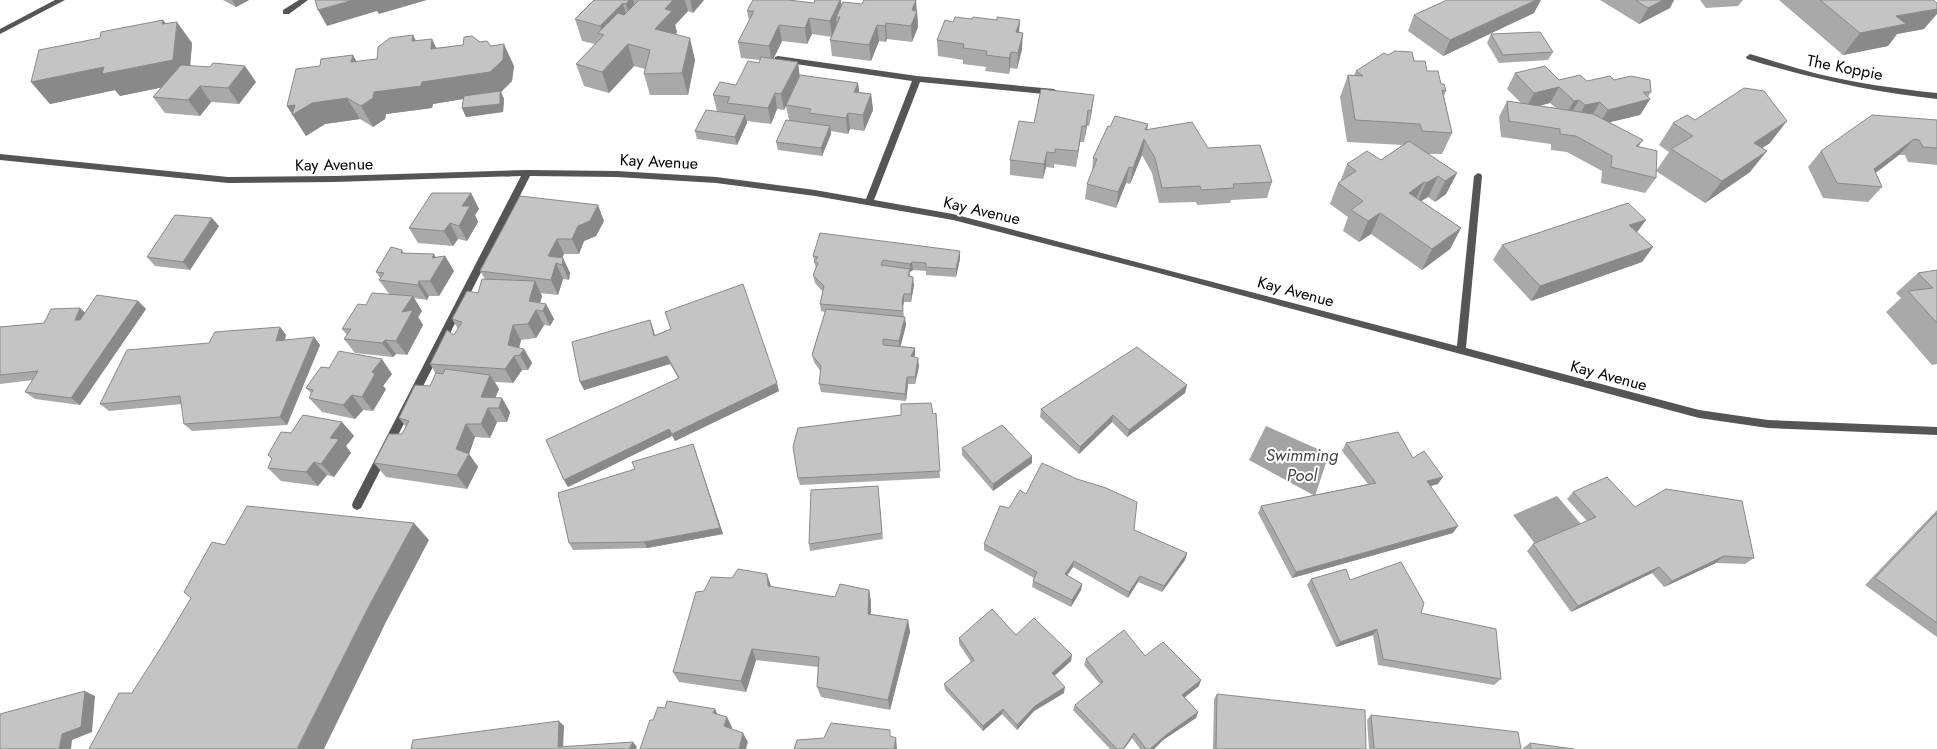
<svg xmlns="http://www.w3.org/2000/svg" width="1937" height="749" font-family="Jost,sans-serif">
	<rect width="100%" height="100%" fill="#fff"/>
	<g fill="#a3a3a3">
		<polygon points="1266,426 1329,454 1315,496 1249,460"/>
		<polygon points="1557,496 1581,524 1536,545 1513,515"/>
	</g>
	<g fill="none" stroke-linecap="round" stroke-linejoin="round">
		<g fill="#555" fill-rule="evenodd">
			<polygon points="55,0 65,0 0,34 0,29"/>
			<polygon points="299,0 308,0 289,14 283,14 283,10"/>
			<path d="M1750,54C1773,61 1795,68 1818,74C1857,83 1897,89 1937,93V99C1872,92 1809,78 1747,59L1746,57Z"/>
			<polygon points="778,56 917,76 1054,89 1058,92 1054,95 920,82 874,200 953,214 1457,346 1474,176 1478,173 1481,174 1482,176 1466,348 1699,410 1768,420 1937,427 1937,435 1768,428 1699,418 1151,271 953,220 815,196 716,183 617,177 530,176 361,508 357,510 353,508 352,505 353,502 521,176 334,182 228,183 0,160 0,154 228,177 334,176 527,170 617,171 716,177 815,190 866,199 912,81 775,61 775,57"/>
		</g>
	</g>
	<g fill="#a9a9a9" fill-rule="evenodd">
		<polygon points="223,0 249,0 236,7"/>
		<polygon points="594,0 704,0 693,13 688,11 675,25 677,32 675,35 695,60 688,95 650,95 644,74 645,69 634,66 609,93 584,86 576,64 595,44 582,41 575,19"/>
		<polygon points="916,0 916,11 917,11 918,27 912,42 887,39 886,42 879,41 871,61 832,56 830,40 832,37 812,34 807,44 782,41 773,59 800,75 858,83 859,92 871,94 873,110 864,131 850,129 848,134 831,131 831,134 822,156 778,150 776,142 789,120 786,106 784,110 777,109 771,124 747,121 747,123 737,145 697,139 695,131 729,113 717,111 713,95 736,85 759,63 760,60 741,58 738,42 749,21 747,11 814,3 841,5"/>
		<polygon points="1600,0 1674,0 1670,8 1639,24"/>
		<polygon points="1700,0 1743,0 1738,6 1706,8"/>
		<polygon points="1779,0 1933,0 1924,29 1897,34 1888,46 1843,55"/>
		<polygon points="1534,13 1443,56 1408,31 1414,15"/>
		<polygon points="163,20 166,24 192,43 190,66 256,82 239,104 211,102 200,116 165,113 153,97 162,87 120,96 115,90 50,104 31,82 100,38"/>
		<polygon points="1019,32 1022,49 1017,69 1010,68 1009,74 985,71 986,67 963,64 963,60 938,56 937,40"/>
		<polygon points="1491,34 1553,52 1548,60 1499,63 1487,43"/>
		<polygon points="413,35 416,41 432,39 436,48 463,45 480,42 491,46 514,66 512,81 501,92 504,99 503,112 466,117 462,108 463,99 433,104 432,108 386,114 385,119 373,127 360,119 325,124 306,136 287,106 320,66 353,55 356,62 377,59"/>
		<polygon points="1388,55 1414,61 1427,71 1441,84 1446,91 1444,96 1452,133 1442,154 1428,154 1457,173 1446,194 1435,202 1428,197 1421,201 1461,228 1450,249 1422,270 1371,234 1359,242 1343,231 1348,217 1330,204 1338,183 1340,182 1347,164 1381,160 1403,145 1347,142 1340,97 1348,75 1354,75 1356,71"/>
		<path d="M1515,73L1559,80L1587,81L1614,80L1651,92L1648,97L1650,99L1640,115L1610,122L1638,146L1656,178L1645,193L1601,183L1602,171L1567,152L1551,150V144L1501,137L1499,117L1507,101L1521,103L1507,89ZM1550,103L1556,108L1539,106Z"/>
		<polygon points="1041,89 1092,110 1089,126 1087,126 1084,142 1080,142 1076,167 1054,164 1054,168 1046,167 1043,179 1010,175 1010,160 1034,123"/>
		<polygon points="1695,120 1770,143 1762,148 1750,172 1705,203 1656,171 1669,152 1659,145 1673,123"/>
		<polygon points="1937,120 1937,165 1908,162 1905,155 1899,155 1875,173 1882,187 1868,202 1823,198 1808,167 1821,151"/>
		<polygon points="1148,124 1147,130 1208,148 1272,182 1267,198 1231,200 1230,203 1197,205 1196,202 1159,203 1152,173 1142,155 1130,184 1126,183 1116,208 1085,199 1087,184 1092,172 1093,158 1110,127"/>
		<polygon points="471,193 479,209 475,215 478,222 467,241 458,239 453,246 418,243 409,228"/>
		<polygon points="520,196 604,221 596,236 584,241 579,254 564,254 562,258 563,258 570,273 569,280 563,279 558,295 540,293 542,296 540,303 546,304 554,319 550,326 544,325 536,338 521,340 519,348 524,349 532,363 528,370 522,370 513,383 495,382 499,389 495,398 510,412 507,422 497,422 490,438 475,437 469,454 478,467 467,489 386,477 374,463 402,434 406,427 399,418 430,386 436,374 430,364 454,335 458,329 452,319 478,293 485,279 480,271"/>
		<polygon points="219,226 190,270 155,266 147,257"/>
		<polygon points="1637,232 1653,247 1642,262 1531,301 1493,260 1502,245"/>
		<polygon points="402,250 404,253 435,257 445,256 454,271 439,296 429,296 427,300 414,298 422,311 418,317 423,325 407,355 396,354 393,357 355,353 344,339 347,335 342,329 389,294 379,280 380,278 376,272"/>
		<polygon points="813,256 960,259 956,277 926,275 926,271 913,270 910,272 910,277 914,285 911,302 904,302 903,308 904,317 906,325 900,346 915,348 915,355 914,357 919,366 915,384 908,384 906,401 821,392 819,384 821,372 814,362 812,355 825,312 821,311 820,304 823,292 815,283 813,275 816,269"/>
		<polygon points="1937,270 1937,364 1932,365 1886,312 1901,298 1896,293 1918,273"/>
		<polygon points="138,301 146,309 80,405 35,399 25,392 33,380 0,384 0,327 44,323 85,312"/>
		<polygon points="665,312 779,391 675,441 672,436 568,487 564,480 678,378 670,364 584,390 653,328 655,335 671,329"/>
		<polygon points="280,327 286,335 285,340 314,337 320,345 287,425 192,431 184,424 182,404 109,411 100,404"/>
		<polygon points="392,374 383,386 386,389 373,411 363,410 355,419 322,412 309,398 312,394 306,388"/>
		<polygon points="1187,385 1185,393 1127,437 1112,422 1079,454 1040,417 1041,409"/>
		<polygon points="936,413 940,478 800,485 798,478"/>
		<polygon points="342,422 354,436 346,446 351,453 334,477 327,475 318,486 281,481 268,468 272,459 268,455 291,433"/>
		<polygon points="1346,443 1413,458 1438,484 1431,486 1453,533 1292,578 1258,513 1261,506 1368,484 1342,451"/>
		<polygon points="693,444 723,534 647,548 573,550 569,543 635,469"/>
		<polygon points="962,448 1032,463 993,491 962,455"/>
		<polygon points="878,486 883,539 810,551 809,544"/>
		<polygon points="1573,492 1635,507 1754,558 1745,564 1716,563 1664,587 1652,573 1571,612 1527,551 1533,544 1587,521 1567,499"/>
		<polygon points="1009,508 1134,530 1187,553 1185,560 1162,592 1138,582 1128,598 1073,567 1067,575 1082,584 1081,590 1071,607 1032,587 1033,581 1034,578 984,550 984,544"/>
		<polygon points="1937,510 1937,637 1865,585"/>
		<polygon points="1311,579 1350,580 1421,613 1501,679 1494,685 1378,665 1373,635 1336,647 1307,585"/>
		<polygon points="772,587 835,597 869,590 871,602 871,614 908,620 910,632 890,710 821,697 817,687 818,667 756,660 746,692 679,682 673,672"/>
		<polygon points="1016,635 1071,661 1054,676 1064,693 1034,711 1017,730 1002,714 983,731 945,690 944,684 971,662 959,644 959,638"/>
		<polygon points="1145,656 1199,686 1184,697 1198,712 1196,718 1163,740 1154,749 1140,749 1132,738 1124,749 1110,749 1073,710 1075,705 1100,684 1084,665 1086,659"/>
		<polygon points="1217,694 1366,749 1213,749 1214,699"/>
		<polygon points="1371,715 1521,749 1369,749 1367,720"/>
		<polygon points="1530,743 1531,749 1523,749 1523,748"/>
	</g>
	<g fill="#898989">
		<polygon points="232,0 249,0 236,7"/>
		<polygon points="353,0 427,0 379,14 377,11 327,26 318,10"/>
		<polygon points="629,0 633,0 638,19 632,26 626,4"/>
		<polygon points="673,0 685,0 688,11 675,25 677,32 661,51 655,29 665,9"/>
		<polygon points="690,0 704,0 693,13"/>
		<polygon points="840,0 841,0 842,14 840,17 836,17 837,26 832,37 830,21"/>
		<polygon points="916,0 917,13 917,11 918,27 912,42 911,26 912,10"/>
		<polygon points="1536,0 1541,0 1534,13 1443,56 1450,40"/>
		<polygon points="1663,0 1674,0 1670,8 1639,24 1648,8"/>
		<polygon points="623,3 629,25 604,35 603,35 600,26"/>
		<polygon points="1937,9 1937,14 1924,29 1897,34 1888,46 1843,55 1860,33 1896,16"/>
		<polygon points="809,18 812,34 807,44 805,28"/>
		<polygon points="163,20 176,37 177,22 192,43 189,82 120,96 115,90 50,104 31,82 162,24"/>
		<polygon points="1020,20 1019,36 1016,32"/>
		<polygon points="886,23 887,39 886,42 885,26"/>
		<polygon points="779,25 782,41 772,62 769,46"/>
		<polygon points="877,25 879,41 871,61 869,45"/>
		<polygon points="1023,33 1022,49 1017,69 1018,53"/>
		<polygon points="413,35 424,57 412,41"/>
		<polygon points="690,38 695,60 688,95 682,73"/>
		<polygon points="432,39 442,60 431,49"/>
		<polygon points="504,44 514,66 512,81 501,92 504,99 503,112 466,117 462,108 499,93 433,104 432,108 386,114 385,119 373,127 361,106 374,92 422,82"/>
		<polygon points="628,44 634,66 609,93 602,72"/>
		<polygon points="1011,52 1010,68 1009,74 1009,58"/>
		<polygon points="353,55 365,77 351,62"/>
		<polygon points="798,62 800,78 784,110 781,94"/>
		<polygon points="245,66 256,82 239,104 228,88"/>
		<polygon points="858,83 860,99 854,92"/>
		<polygon points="200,86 211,102 200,116 188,100"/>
		<polygon points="1559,87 1550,103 1526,109 1534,93"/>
		<polygon points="775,93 777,109 771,124 768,108"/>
		<polygon points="871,94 873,110 864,131 863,115"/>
		<polygon points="1094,95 1092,110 1089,126 1091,111"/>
		<polygon points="347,98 360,119 325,124 306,136 287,106"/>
		<polygon points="1650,99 1640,115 1598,125 1608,110"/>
		<polygon points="1579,100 1570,115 1564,117 1574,101"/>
		<polygon points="1600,102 1590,118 1576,121 1585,105"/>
		<polygon points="1088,110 1087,126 1084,142"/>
		<polygon points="848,113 850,129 848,134 846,118"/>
		<polygon points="745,115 747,123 737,145 735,137"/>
		<polygon points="1787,121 1770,143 1738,164 1754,143"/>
		<polygon points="1148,124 1142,155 1130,184 1133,168 1145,130"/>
		<polygon points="830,126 831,134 822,156 821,148"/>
		<polygon points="1082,126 1080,142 1076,167 1078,151"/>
		<polygon points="1914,139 1899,155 1860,185 1874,169"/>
		<polygon points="1643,140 1632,155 1636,146"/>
		<polygon points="1767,151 1750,172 1705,203 1722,181"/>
		<polygon points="1047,152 1046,167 1043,179 1044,164"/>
		<polygon points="1129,167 1126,183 1116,208 1118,192"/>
		<polygon points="1457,173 1446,194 1435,202 1445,181"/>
		<polygon points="1438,176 1428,197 1416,204 1426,183"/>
		<polygon points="1424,182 1414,203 1409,193"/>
		<polygon points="471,193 479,209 475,215 478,222 467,241 459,226 462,206"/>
		<polygon points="598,205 604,221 596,236 584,241 579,254 572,239 578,226"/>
		<polygon points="1380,213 1371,234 1359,242 1368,221"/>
		<polygon points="212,218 219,226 190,270 183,262"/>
		<polygon points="1646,220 1635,235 1629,225"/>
		<polygon points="450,223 458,239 453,246 444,231"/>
		<polygon points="1461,228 1450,249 1422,270 1432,249"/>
		<polygon points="557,239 564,254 559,264 556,263 563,279 558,295 551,280 548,256"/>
		<polygon points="1653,247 1642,262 1531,301 1540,286"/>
		<polygon points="960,251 960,259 956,277 956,269"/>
		<polygon points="434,254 440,265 445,256 454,271 439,296 430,281 432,258"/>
		<polygon points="563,258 570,273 569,280 562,265"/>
		<polygon points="912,262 913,270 910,272 910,264"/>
		<polygon points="913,277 914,285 911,302 911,294"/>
		<polygon points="419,281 429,296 427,300 418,285"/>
		<polygon points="535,281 542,296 538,310 536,310 544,325 536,338 528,324 529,301"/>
		<polygon points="904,294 904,302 902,309 902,301"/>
		<polygon points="413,296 422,311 418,317 423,325 407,355 396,341 402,312"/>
		<polygon points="138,301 146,309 80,405 71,398"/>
		<polygon points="546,304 554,319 550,326 543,311"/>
		<polygon points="80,308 89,316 83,328 75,320"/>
		<polygon points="905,317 906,325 900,349 899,341"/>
		<polygon points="650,320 653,328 657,344 654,336"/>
		<polygon points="513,325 521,340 517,356 514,356 522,370 513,383 505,369 508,345"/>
		<polygon points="280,327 286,335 282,349 276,341"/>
		<polygon points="314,337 320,345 287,425 280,417"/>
		<polygon points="385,340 396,354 393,357 382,343"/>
		<polygon points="915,348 915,355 911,364 911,356"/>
		<polygon points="524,349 532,363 528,370 520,355"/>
		<polygon points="667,356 670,364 584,390 580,382"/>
		<polygon points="918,358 919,366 915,384 915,377"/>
		<polygon points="382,359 392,374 383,386 386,389 373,411 362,397 372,372"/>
		<polygon points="490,375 499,389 491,408 488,408 497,422 490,438 481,424 481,397"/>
		<polygon points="907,377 908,384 906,401 905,394"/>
		<polygon points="777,383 779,391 675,441 672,434"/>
		<polygon points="1187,385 1185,393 1127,437 1129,430"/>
		<polygon points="352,395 363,410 355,419 343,405"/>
		<polygon points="502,398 510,412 507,422 499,408"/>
		<polygon points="1113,415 1112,422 1079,454 1080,447"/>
		<polygon points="342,422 354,436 346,446 351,453 334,477 321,464 330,438"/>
		<polygon points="466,424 475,437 469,454 478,467 467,489 457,475 456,449"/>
		<polygon points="669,429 672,436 568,487 564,480"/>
		<polygon points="693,444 723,534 647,548 644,542"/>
		<polygon points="1032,456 1032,463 993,491 993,484"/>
		<polygon points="314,462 327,475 318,486 306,472"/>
		<polygon points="1443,477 1438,484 1423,488 1427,481"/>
		<polygon points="414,523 429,540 386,622 324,749 297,749 369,606"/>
		<polygon points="1458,526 1453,533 1292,578 1296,572"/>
		<polygon points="1187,553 1185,560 1162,592 1164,586"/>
		<polygon points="1724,556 1716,563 1664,587 1672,581"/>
		<polygon points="1074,561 1073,567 1064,580 1065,574"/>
		<polygon points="1659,567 1652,573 1571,612 1578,606"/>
		<polygon points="767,574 771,586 772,598 768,586"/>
		<polygon points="1140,576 1138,582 1128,598 1129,592"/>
		<polygon points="1082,584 1081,590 1071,607 1072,600"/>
		<polygon points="869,590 871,602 870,625 868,614"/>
		<polygon points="908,620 910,632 890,710 888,700"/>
		<polygon points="1377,629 1373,635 1336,647 1340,642"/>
		<polygon points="752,649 756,660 746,692 741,681"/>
		<polygon points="1072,655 1071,661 1051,679 1052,673"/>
		<polygon points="1201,680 1199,686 1180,701 1182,695"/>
		<polygon points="1065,687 1064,693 1034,711 1017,730 1017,725 1035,706"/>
		<polygon points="85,691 95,696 92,732 72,740 71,749 59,749 62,734"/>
		<polygon points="715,709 720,719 713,713"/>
		<polygon points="1003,709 1002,714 983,731 983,726"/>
		<polygon points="1198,712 1196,718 1163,740 1154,749 1150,749 1166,735"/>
		<polygon points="727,717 732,727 730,735 724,726"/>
		<polygon points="559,721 564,726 563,749 558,747"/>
		<polygon points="743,733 748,742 746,749 739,749"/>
		<polygon points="1134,733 1132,738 1124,749 1123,749"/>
		<polygon points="896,738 897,749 894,749"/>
		<polygon points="633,742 637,747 636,749 629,749"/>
	</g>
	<g fill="#c4c4c4" stroke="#898989">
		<polygon points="315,0 353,0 318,10"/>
		<polygon points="594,0 629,0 626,4 623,3 600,26 575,19"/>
		<polygon points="639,0 673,0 665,9 672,11 655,29 690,38 682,73 644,74 650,50 628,44 602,72 576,64 604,35 598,33 618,13 624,15"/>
		<polygon points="753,0 788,0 814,3 815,0 840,0 830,21 809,18 805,28 779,25 769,46 738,42 754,11 747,11"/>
		<polygon points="864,0 916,0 912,10 917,11 911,26 886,23 885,26 877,25 869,45 830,40 840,17 836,17 843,2 862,4"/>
		<polygon points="1447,0 1536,0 1450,40 1414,15"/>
		<polygon points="1635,0 1663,0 1648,8"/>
		<polygon points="1820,0 1933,0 1937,3 1937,9 1896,16 1906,24 1860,33"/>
		<polygon points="955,17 972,19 973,17 997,20 997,17 1020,20 1016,32 1023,33 1018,53 1011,52 1009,58 986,55 987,51 963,48 964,44 937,40 945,20 953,22"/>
		<polygon points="163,20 162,24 177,22 173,60 102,74 104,67 31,82 39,50 100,38 101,32"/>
		<polygon points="1540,32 1553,52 1503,55 1491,34"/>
		<polygon points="413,35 412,41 432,39 431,49 463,45 464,37 472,36 480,42 487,41 491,46 504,44 503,60 490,72 422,82 421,86 374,92 373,98 361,106 347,98 312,103 292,115 295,105 287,106 296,69 320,66 321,59 353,55 351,62 377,59 378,47 390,38"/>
		<polygon points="1395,51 1412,52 1414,61 1425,61 1427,71 1438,71 1441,84 1444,84 1446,91 1442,90 1452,133 1422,131 1420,124 1355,120 1348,75 1363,76 1356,71 1384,53 1388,55"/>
		<polygon points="761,57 798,62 781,94 775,93 768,108 727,103 730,97 713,95 720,82 736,85 748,61 759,63"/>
		<polygon points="213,63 245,66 228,88 200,86 188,100 153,97 181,65 210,67"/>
		<polygon points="1545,66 1559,80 1580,75 1587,81 1610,76 1614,80 1631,76 1650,80 1651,92 1643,92 1650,99 1608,110 1600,102 1585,105 1579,100 1574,101 1559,87 1534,93 1515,73"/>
		<polygon points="800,75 858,83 854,92 871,94 863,115 848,113 846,118 809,113 811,109 786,105"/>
		<polygon points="1744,88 1764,91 1787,121 1754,143 1767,151 1722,181 1671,149 1693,136 1673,123 1687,115 1695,120"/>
		<polygon points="1041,89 1094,95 1091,111 1088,110 1086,126 1082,126 1078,151 1055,149 1055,153 1047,152 1044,164 1010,160 1019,121 1034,123"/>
		<polygon points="500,91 500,104 462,108 464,96"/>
		<polygon points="1507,101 1593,114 1643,140 1636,146 1657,151 1656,178 1611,167 1612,156 1576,136 1560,134 1560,129 1509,121"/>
		<polygon points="706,110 745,115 735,137 695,131"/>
		<polygon points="1872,115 1937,120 1937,148 1923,147 1919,140 1914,139 1874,169 1882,187 1837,183 1821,151"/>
		<polygon points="1115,116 1148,124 1145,130 1192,122 1208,148 1260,145 1272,182 1233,184 1234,188 1201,190 1200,186 1162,188 1155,158 1144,139 1133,168 1129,167 1118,192 1087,184 1097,159 1093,158 1108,126 1110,127"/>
		<polygon points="786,120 830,126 821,148 776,142"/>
		<polygon points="1409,141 1457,173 1445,181 1438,176 1426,183 1424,182 1409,193 1461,228 1432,249 1380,213 1368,221 1351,210 1363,201 1338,183 1356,171 1347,164 1367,151 1381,160"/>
		<polygon points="432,193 471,193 462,206 470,206 459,226 450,223 444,231 409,228"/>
		<polygon points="520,196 598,205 590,221 578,226 572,239 557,239 548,256 563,258 562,265 556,263 551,280 480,271"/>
		<polygon points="1628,203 1646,220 1629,225 1653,247 1540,286 1502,245"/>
		<polygon points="175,215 212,218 183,262 147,257"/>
		<polygon points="820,233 960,251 956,269 926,267 926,263 912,262 910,264 883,260 881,265 910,269 908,276 913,277 911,294 904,294 902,301 903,311 820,304 824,286 813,275 818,263 814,262 818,257 813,256"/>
		<polygon points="391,247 402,250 401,253 434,254 432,258 445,256 430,281 419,281 418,285 379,280 384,273 376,272"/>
		<polygon points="1937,270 1937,323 1908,291 1933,288 1918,273"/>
		<polygon points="482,279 535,281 529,301 546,304 543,311 536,310 528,324 513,325 508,345 524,349 520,355 514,356 505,369 430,364 447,330 454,335 462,322 452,319 467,291 478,293"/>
		<polygon points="743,284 777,383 672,434 669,429 564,480 546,440 679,378 667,356 580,382 572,342 650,320 654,336 671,329 665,312"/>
		<polygon points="372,293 413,296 402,312 413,310 396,341 385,340 382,343 344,339 351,329 342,329 358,304 366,305"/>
		<polygon points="97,295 138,301 71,398 25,392 38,371 0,375 0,327 44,323 51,309 80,308 75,320 80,320"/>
		<polygon points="826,309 905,317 899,341 883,339 883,345 915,348 911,356 918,358 915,377 907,377 905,394 819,384 821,366 812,355"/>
		<polygon points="280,327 276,341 314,337 280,417 184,424 180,396 100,404 127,350 209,343 215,332"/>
		<polygon points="1137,347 1187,385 1129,430 1113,415 1080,447 1041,409"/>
		<polygon points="339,351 382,359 372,372 375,374 362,397 352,395 343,405 309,398 313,390 306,388 321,367 329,368"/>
		<polygon points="445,369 490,375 481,397 502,398 499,408 488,408 481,424 466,424 456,449 469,454 457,475 374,463 389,434 402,434 409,421 399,418 415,385 430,386 436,373 443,374"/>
		<polygon points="931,403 933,414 936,413 940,471 798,478 793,447 798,428 901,415 901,404"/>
		<polygon points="303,415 342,422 330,438 339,439 321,464 314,462 306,472 268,468 272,458 268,455 281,432 291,433"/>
		<polygon points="1002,425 1032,456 993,484 962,448"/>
		<polygon points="1398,432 1413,458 1424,451 1443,477 1427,481 1458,526 1296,572 1261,506 1376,483 1346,443"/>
		<polygon points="693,444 720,528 644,542 569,543 558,493 635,469 632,462"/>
		<polygon points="1042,463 1077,479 1106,488 1137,502 1134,530 1187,553 1164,586 1140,576 1129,592 1074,561 1065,574 1082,584 1072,600 1033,581 1037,572 984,544 1000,506 1009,508 1020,490 1026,494"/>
		<polygon points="1607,477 1635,507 1666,489 1742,501 1754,558 1724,556 1672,581 1659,567 1578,606 1533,544 1596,517 1573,492"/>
		<polygon points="878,486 882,533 809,544 811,490"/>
		<polygon points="247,506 414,523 369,606 297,749 89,749 119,693 132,693 167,638 191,598 184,592 212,542 225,545"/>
		<polygon points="1937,513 1937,623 1875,578"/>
		<polygon points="1401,562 1424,603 1421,613 1496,629 1501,679 1383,659 1377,629 1340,642 1311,579 1346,569 1350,580"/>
		<polygon points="738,569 767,574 768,586 835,597 840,584 869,590 868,614 908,620 888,700 817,687 819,657 752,649 741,681 673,672 696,592 704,591 711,577 732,578"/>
		<polygon points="992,609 1016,635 1034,618 1072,655 1052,673 1065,687 1035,706 1017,725 1003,709 983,726 944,684 974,660 959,638"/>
		<polygon points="1124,630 1145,656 1163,642 1201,680 1182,695 1198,712 1166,735 1150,749 1146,749 1134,733 1123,749 1117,749 1075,705 1103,682 1086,659"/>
		<polygon points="85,691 81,727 62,734 59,749 0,749 0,714"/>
		<polygon points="1217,694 1365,710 1366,749 1216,749"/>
		<polygon points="667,701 715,709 713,713 727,717 724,726 743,733 739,749 640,749 650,720 653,720 658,707 665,708"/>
		<polygon points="1371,715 1518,732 1521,749 1374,749"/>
		<polygon points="559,721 558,747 633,742 629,749 411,749 413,740"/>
		<polygon points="831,723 890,730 890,736 896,738 894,749 794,749 797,740 824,738"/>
		<polygon points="1530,743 1574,749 1531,749"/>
	</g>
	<g text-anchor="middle" stroke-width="4" stroke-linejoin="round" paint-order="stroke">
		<g font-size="16" fill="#000" stroke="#fff">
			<text transform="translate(1845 67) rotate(11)" y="6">The Koppie</text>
			<text transform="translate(659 161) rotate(3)" y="6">Kay Avenue</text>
			<text transform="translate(334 164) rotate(-1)" y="6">Kay Avenue</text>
			<text transform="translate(982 210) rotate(13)" y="6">Kay Avenue</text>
			<text transform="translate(1296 291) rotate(15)" y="6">Kay Avenue</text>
			<text transform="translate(1609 375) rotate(15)" y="6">Kay Avenue</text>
		</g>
		<g font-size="17" font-style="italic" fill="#444" stroke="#fff">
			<text x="1302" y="461">Swimming<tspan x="1302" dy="20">Pool</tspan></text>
		</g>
	</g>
</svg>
